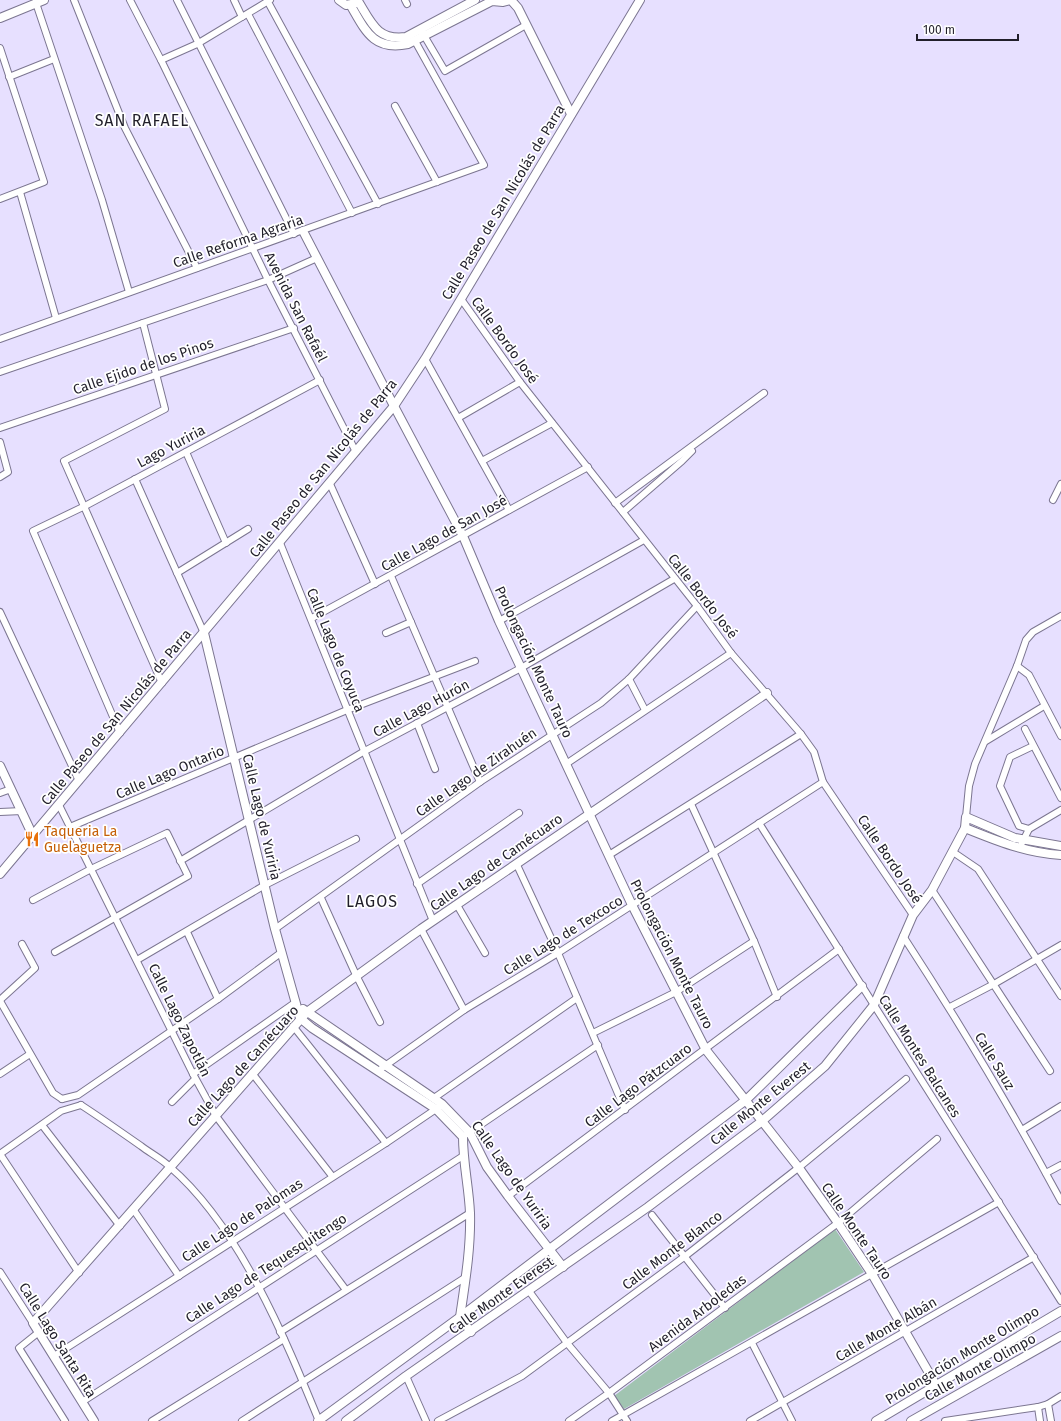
<svg xmlns="http://www.w3.org/2000/svg" width="1061" height="1421" font-family="'Fira Sans',sans-serif">
	<rect width="100%" height="100%" fill="#e7e0ff"/>
	<polygon fill="#a1c4b1" points="835,1229 864,1272 624,1409 614,1396"/>
	<g fill="none" stroke-linecap="round" stroke-linejoin="round">
		<g stroke="#7c7691" stroke-width="8">
			<g id="street">
				<polyline points="74,0 125,128 197,268"/>
				<polyline points="130,0 161,60 268,280 356,452"/>
				<polyline points="177,0 294,234"/>
				<polyline points="234,0 242,17"/>
				<polyline points="405,0 407,4"/>
				<polyline points="268,2 378,204"/>
				<polyline points="36,3 102,200 129,292"/>
				<polyline points="248,14 352,213"/>
				<polyline points="422,32 445,71 526,25"/>
				<polyline points="0,48 44,182 0,199"/>
				<polyline points="161,60 197,44 270,0"/>
				<polyline points="9,77 54,59"/>
				<polyline points="395,106 437,182"/>
				<polyline points="20,192 56,318"/>
				<polyline points="461,299 520,382 697,606 731,653 801,734 814,752 823,782 913,915"/>
				<polyline points="143,323 165,409 64,461 162,683"/>
				<polyline points="0,339 484,165 415,41"/>
				<polyline points="425,359 509,510"/>
				<polyline points="0,372 268,280 317,258"/>
				<polyline points="458,418 520,382"/>
				<polyline points="0,428 294,328"/>
				<polyline points="0,442 8,472 0,477"/>
				<polyline points="186,452 226,543"/>
				<polyline points="482,461 552,423"/>
				<polyline points="135,479 204,633"/>
				<polyline points="330,484 375,584"/>
				<polyline points="1053,500 1061,484"/>
				<polyline points="615,503 764,393"/>
				<polyline points="623,512 682,461 692,451"/>
				<polyline points="280,543 433,921"/>
				<polyline points="177,573 248,529"/>
				<polyline points="391,576 480,782"/>
				<polyline points="0,612 79,781"/>
				<polyline points="312,618 588,467"/>
				<polyline points="499,621 644,540"/>
				<polyline points="386,633 411,622"/>
				<polyline points="1017,666 1029,675 1061,736"/>
				<polyline points="629,679 645,710"/>
				<polyline points="417,723 435,769"/>
				<polyline points="1025,729 1061,798"/>
				<polyline points="120,733 33,531 85,506 320,380"/>
				<polyline points="986,741 1044,706"/>
				<polyline points="566,764 731,653"/>
				<polyline points="0,793 11,789"/>
				<polyline points="691,804 754,941 777,997"/>
				<polyline points="59,805 193,1074 216,1116 346,1290"/>
				<polyline points="0,812 22,811"/>
				<polyline points="966,817 969,786 975,764 1017,666 1026,640 1033,632 1061,616"/>
				<polyline points="759,823 1061,1301"/>
				<polyline points="70,827 347,710 475,661"/>
				<polyline points="1029,829 1019,826 1000,786 1010,757 1033,746"/>
				<polyline points="1022,843 1029,829 1061,810"/>
				<polyline points="953,852 978,869 1061,996"/>
				<polyline points="609,855 801,734"/>
				<polyline points="180,861 363,752 521,668 674,579"/>
				<polyline points="517,865 558,953 625,1110"/>
				<polyline points="417,884 519,813"/>
				<polyline points="932,890 1050,1071"/>
				<polyline points="321,898 356,975 380,1022"/>
				<polyline points="33,900 91,869 167,833 188,876 55,952"/>
				<polyline points="457,905 485,953"/>
				<polyline points="275,929 480,782 601,703 629,679 697,606"/>
				<polyline points="421,929 464,1010"/>
				<polyline points="187,932 218,999"/>
				<path d="M903,936C959,1022 1012,1110 1061,1201"/>
				<polyline points="137,960 265,885 356,839"/>
				<polyline points="0,1000 35,968 22,944"/>
				<polyline points="0,1001 53,1093 62,1099"/>
				<polyline points="950,1007 994,984 1061,945"/>
				<polyline points="293,1026 386,1143"/>
				<polyline points="593,1033 676,992 754,941"/>
				<polyline points="382,1068 464,1010 558,953 823,782"/>
				<polyline points="252,1073 332,1176"/>
				<polyline points="0,1074 30,1054"/>
				<polyline points="193,1074 296,1002"/>
				<polyline points="434,1098 577,998"/>
				<polyline points="62,1099 78,1095 218,999 282,952"/>
				<polyline points="172,1102 195,1079"/>
				<path d="M81,1105C101,1118 121,1132 141,1146C150,1153 162,1159 170,1167C239,1226 285,1338 319,1421"/>
				<polyline points="42,1125 120,1226"/>
				<polyline points="1022,1130 1061,1106"/>
				<polyline points="467,1134 598,1045"/>
				<polyline points="0,1154 79,1273"/>
				<polyline points="0,1154 61,1111 81,1105"/>
				<polyline points="1046,1173 1061,1165"/>
				<polyline points="508,1196 839,949"/>
				<polyline points="133,1209 179,1276"/>
				<polyline points="652,1215 725,1308"/>
				<polyline points="0,1272 33,1323"/>
				<polyline points="529,1291 567,1343 609,1393 627,1421"/>
				<polyline points="39,1332 19,1348 65,1421"/>
				<polyline points="280,1332 470,1213"/>
				<polyline points="752,1343 792,1421"/>
				<polyline points="54,1356 386,1143 439,1107"/>
				<polyline points="406,1376 426,1421"/>
				<polyline points="82,1402 463,1156"/>
				<polyline points="1048,1404 1051,1421"/>
				<polyline points="1038,1407 1040,1421"/>
				<polyline points="152,1421 284,1339"/>
				<polyline points="242,1421 466,1277"/>
				<polyline points="438,1421 522,1376 567,1343 684,1257 802,1165 906,1079"/>
				<polyline points="569,1421 609,1393 838,1223 937,1139"/>
				<polyline points="612,1421 999,1202"/>
				<polyline points="750,1421 1034,1257"/>
				<polyline points="945,1421 1038,1407 1048,1404 1061,1396"/>
			</g>
		</g>
		<g stroke="#7c7691" stroke-width="10">
			<g id="secondary">
				<polyline points="339,0 346,5 356,3"/>
				<polyline points="511,0 518,8 571,114"/>
				<path d="M358,1C371,22 377,41 406,37L475,0"/>
				<path d="M351,6C366,32 374,51 408,44L492,1L503,2L510,0"/>
				<polyline points="0,18 44,0"/>
				<polyline points="303,231 394,406 463,536 499,621 632,905 706,1050 799,1168 838,1223 872,1274 936,1385"/>
				<path d="M204,633L275,929L300,1018L312,1028L436,1109L463,1137C463,1163 469,1188 470,1213C471,1248 465,1283 460,1317L471,1332"/>
				<polyline points="0,766 33,836"/>
				<path d="M965,828C997,841 1027,853 1061,855"/>
				<polyline points="0,874 394,406 425,359 640,0"/>
				<polyline points="303,1009 442,1104 470,1133 487,1167 508,1196 563,1267"/>
				<polyline points="94,1421 33,1323 307,1012 421,929 767,693"/>
				<polyline points="318,1421 460,1317 746,1100 862,986"/>
				<polyline points="346,1421 406,1376 648,1207 761,1122 825,1066 874,1005 913,915 932,890 965,828 966,817 1015,838 1061,846"/>
				<polyline points="876,1421 1061,1311"/>
				<polyline points="911,1421 1061,1336"/>
			</g>
		</g>
		<use href="#street" stroke="#fff" stroke-width="6"/>
		<use href="#secondary" stroke="#fff" stroke-width="8"/>
	</g>
	<defs>
		<g id="restaurant-bare" transform="scale(1.2)"><path d="M-5-6h1v4h1v-4h1v4h1v-4h1v5L-1.5 .5V6h-2V.5L-5-1ZM5-6V6H3V1.5H1.5Q1.5-4 5-6Z" fill="#e8710a" stroke="#fff" stroke-width="2.5" paint-order="stroke"/></g>
	</defs>
	<g fill-rule="evenodd">
		<use href="#restaurant-bare" x="32" y="839"/>
	</g>
	<g text-anchor="middle" stroke-width="3.5" stroke-linejoin="round" paint-order="stroke">
		<g font-size="14" fill="#211f2a" stroke="#fff">
			<text transform="translate(503 202) rotate(-59)" y="5">Calle Paseo de San Nicolás de Parra</text>
			<text transform="translate(238 241) rotate(-19)" y="5">Calle Reforma Agraria</text>
			<text transform="translate(296 307) rotate(63)" y="5">Avenida San Rafaél</text>
			<text transform="translate(505 340) rotate(54)" y="5">Calle Bordo José</text>
			<text transform="translate(143 366) rotate(-19)" y="5">Calle Ejido de los Pinos</text>
			<text transform="translate(171 446) rotate(-28)" y="5">Lago Yuriria</text>
			<text transform="translate(323 468) rotate(-51)" y="5">Calle Paseo de San Nicolás de Parra</text>
			<text transform="translate(444 533) rotate(-29)" y="5">Calle Lago de San José</text>
			<text transform="translate(703 596) rotate(52)" y="5">Calle Bordo José</text>
			<text transform="translate(336 650) rotate(68)" y="5">Calle Lago de Coyuca</text>
			<text transform="translate(534 662) rotate(65)" y="5">Prolongación Monte Tauro</text>
			<text transform="translate(421 708) rotate(-28)" y="5">Calle Lago Hurón</text>
			<text transform="translate(116 717) rotate(-50)" y="5">Calle Paseo de San Nicolás de Parra</text>
			<text transform="translate(170 772) rotate(-23)" y="5">Calle Lago Ontario</text>
			<text transform="translate(476 772) rotate(-35)" y="5">Calle Lago de Zirahuén</text>
			<text transform="translate(262 817) rotate(77)" y="5">Calle Lago de Yuriria</text>
			<text transform="translate(890 859) rotate(56)" y="5">Calle Bordo José</text>
			<text transform="translate(496 862) rotate(-35)" y="5">Calle Lago de Camécuaro</text>
			<text transform="translate(563 935) rotate(-32)" y="5">Calle Lago de Texcoco</text>
			<text transform="translate(672 954) rotate(63)" y="5">Prolongación Monte Tauro</text>
			<text transform="translate(180 1020) rotate(64)" y="5">Calle Lago Zapotlán</text>
			<text transform="translate(920 1056) rotate(58)" y="5">Calle Montes Balcanes</text>
			<text transform="translate(995 1061) rotate(59)" y="5">Calle Sauz</text>
			<text transform="translate(243 1066) rotate(-48)" y="5">Calle Lago de Camécuaro</text>
			<text transform="translate(638 1085) rotate(-37)" y="5">Calle Lago Pátzcuaro</text>
			<text transform="translate(760 1103) rotate(-39)" y="5">Calle Monte Everest</text>
			<text transform="translate(512 1175) rotate(55)" y="5">Calle Lago de Yuriria</text>
			<text transform="translate(242 1220) rotate(-33)" y="5">Calle Lago de Palomas</text>
			<text transform="translate(857 1231) rotate(56)" y="5">Calle Monte Tauro</text>
			<text transform="translate(672 1250) rotate(-37)" y="5">Calle Monte Blanco</text>
			<text transform="translate(266 1268) rotate(-33)" y="5">Calle Lago de Tequesquitengo</text>
			<text transform="translate(501 1295) rotate(-35)" y="5">Calle Monte Everest</text>
			<text transform="translate(697 1313) rotate(-37)" y="5">Avenida Arboledas</text>
			<text transform="translate(886 1329) rotate(-30)" y="5">Calle Monte Albán</text>
			<text transform="translate(58 1340) rotate(58)" y="5">Calle Lago Santa Rita</text>
			<text transform="translate(962 1355) rotate(-31)" y="5">Prolongación Monte Olimpo</text>
			<text transform="translate(980 1367) rotate(-29)" y="5">Calle Monte Olimpo</text>
		</g>
		<g font-size="14" fill="#c56008" stroke="#fff" text-anchor="start">
			<text x="44" y="836">Taqueria La<tspan x="44" dy="16">Guelaguetza</tspan></text>
		</g>
		<g font-size="16" letter-spacing="1" fill="#211f2a" stroke="#fff">
			<text x="142" y="126">SAN RAFAEL</text>
			<text x="372" y="907">LAGOS</text>
		</g>
	</g>
	<path d="M917 34v6h101v-6" fill="none" stroke="#211f2a" stroke-width="2"/>
	<text x="923" y="34" font-size="12" fill="#211f2a" stroke="#ffffff" stroke-width="3" paint-order="stroke">100 m</text>
</svg>
